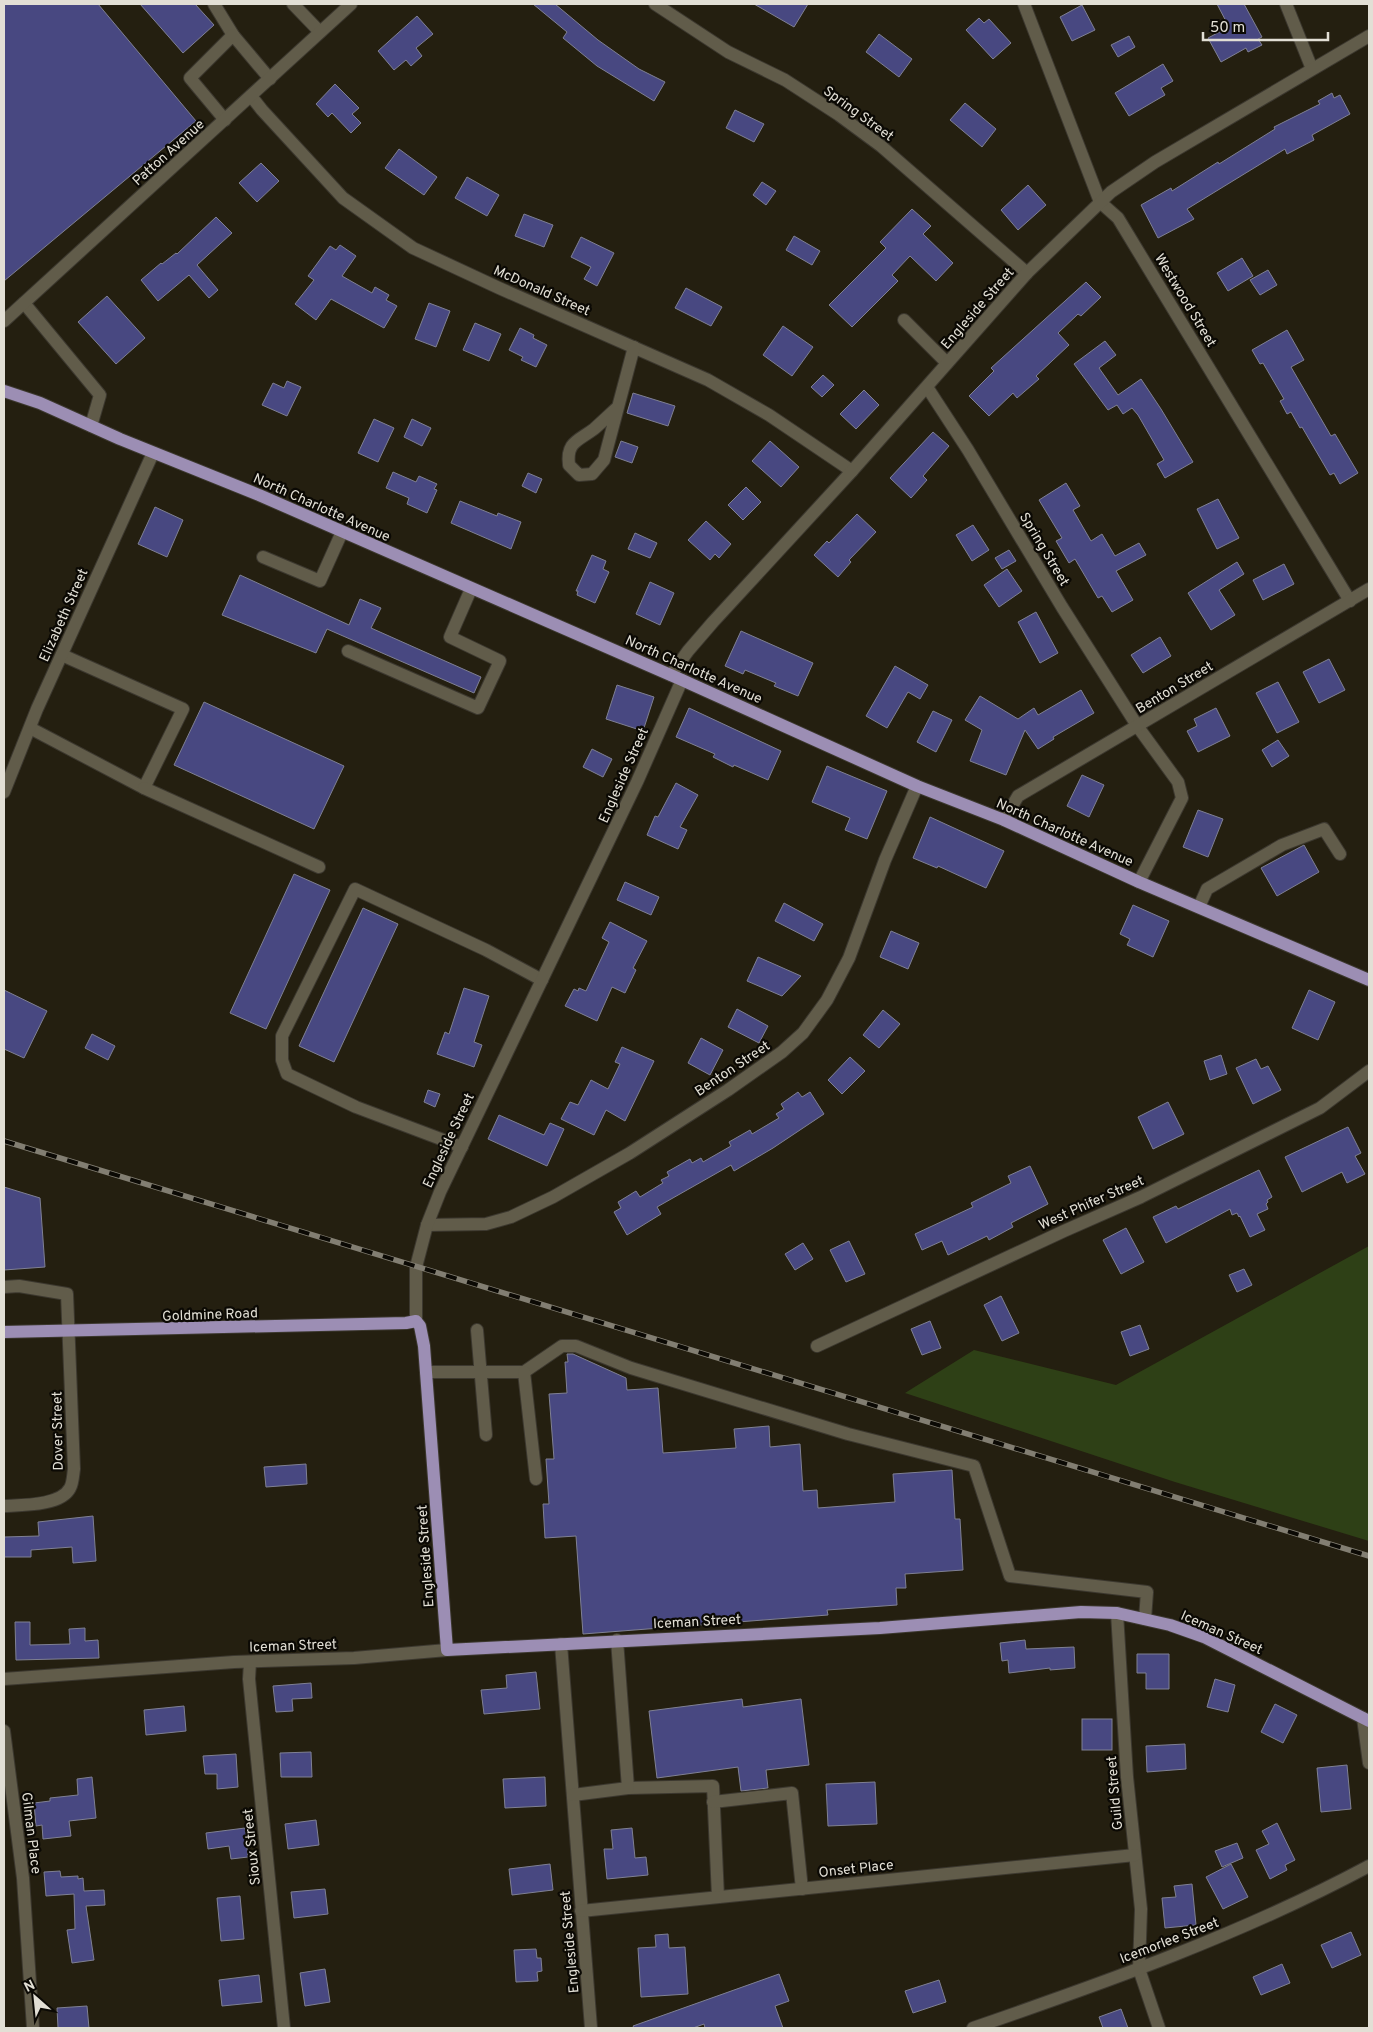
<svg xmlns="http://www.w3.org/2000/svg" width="1373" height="2032" font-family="Overpass,sans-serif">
	<rect width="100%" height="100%" fill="#241f10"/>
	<polygon fill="#2e4016" points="1369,1246 1369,1541 1175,1482 905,1393 974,1350 1116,1385"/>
	<g fill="#484881" stroke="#7f8093">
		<polygon points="4,4 98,4 196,121 4,281"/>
		<polygon points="140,4 195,4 214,25 183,53"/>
		<polygon points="533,4 555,4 598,40 639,69 665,82 654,101 597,66 563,38 567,32"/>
		<polygon points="754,4 808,4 794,27"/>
		<polygon points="1217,4 1244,4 1262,37 1258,39 1262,45 1248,52 1246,48 1221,62 1208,38 1229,27"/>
		<polygon points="1082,5 1095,30 1072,41 1060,17"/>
		<polygon points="417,16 433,34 416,48 422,56 411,66 406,60 394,70 378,51"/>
		<polygon points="979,18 984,23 989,19 1011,43 993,59 966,30"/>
		<polygon points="879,34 912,59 899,77 866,52"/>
		<polygon points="1129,36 1135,47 1118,57 1111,45"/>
		<polygon points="1163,64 1173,81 1161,88 1165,95 1129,116 1115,93"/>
		<polygon points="335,84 359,108 352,114 361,123 351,133 332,113 328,117 316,104"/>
		<polygon points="1332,93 1334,98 1340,95 1350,114 1312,135 1314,140 1287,154 1285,149 1187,209 1194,219 1158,238 1141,205 1171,188 1172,191 1218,162 1219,164 1275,129 1274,127 1320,104 1318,101"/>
		<polygon points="965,103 996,129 982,147 950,120"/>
		<polygon points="735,110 764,124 754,142 726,128"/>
		<polygon points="399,149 437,177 424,195 385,168"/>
		<polygon points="261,163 279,181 257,202 239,183"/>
		<polygon points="467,177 499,195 487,216 455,198"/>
		<polygon points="762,182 776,191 766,205 753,195"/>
		<polygon points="1028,185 1046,205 1018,230 1001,210"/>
		<polygon points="912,209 931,226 923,234 953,263 936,281 910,256 892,275 898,281 852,327 829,305 886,248 880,242"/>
		<polygon points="524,214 553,225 544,247 515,236"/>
		<polygon points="216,217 232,233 197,265 218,290 209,298 189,275 158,301 141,280 161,263 162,264 176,253 177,254"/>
		<polygon points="794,236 820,251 812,265 786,250"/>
		<polygon points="581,237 614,253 597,286 584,279 591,267 571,257"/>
		<polygon points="340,245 356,256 342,276 372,293 375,287 389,295 386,300 397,306 384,328 331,299 316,320 295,304 314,280 308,276 330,246 336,250"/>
		<polygon points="1242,258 1253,276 1228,291 1217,273"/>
		<polygon points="1268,270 1277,285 1260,295 1250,280"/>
		<polygon points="1086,282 1101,297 1081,316 1078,314 1058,333 1069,345 1036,376 1039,379 1017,398 1013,393 989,416 969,396 994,371 991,368"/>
		<polygon points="686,288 722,307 711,326 675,308"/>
		<polygon points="107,296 145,338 116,364 78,322"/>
		<polygon points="429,303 450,311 436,347 415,339"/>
		<polygon points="475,323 501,334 489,361 463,350"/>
		<polygon points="783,326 813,347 792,376 763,355"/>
		<polygon points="520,328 534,335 533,338 547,345 536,367 521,360 523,357 509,350"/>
		<polygon points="1287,330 1304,360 1291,367 1331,436 1335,434 1358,473 1340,484 1334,473 1330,475 1302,427 1300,428 1291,412 1287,414 1280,401 1284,399 1263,363 1260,364 1252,350"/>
		<polygon points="1105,341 1116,355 1099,368 1118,395 1141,379 1161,409 1193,462 1165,478 1157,464 1164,460 1138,415 1132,408 1123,414 1117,405 1108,410 1074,364"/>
		<polygon points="823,375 834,385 822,397 811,387"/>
		<polygon points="287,381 301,387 287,416 262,405 273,383 284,388"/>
		<polygon points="864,390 879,405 856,429 840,414"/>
		<polygon points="633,393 675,406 668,426 627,413"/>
		<polygon points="374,419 394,428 378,462 358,453"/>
		<polygon points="412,419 431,428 422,446 404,437"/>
		<polygon points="933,432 949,446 923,476 927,480 911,498 890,478"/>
		<polygon points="621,441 638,447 632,463 615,457"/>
		<polygon points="770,441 799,467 781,487 752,461"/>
		<polygon points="393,472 416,482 419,476 437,484 434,489 437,490 427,513 407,504 409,498 386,488"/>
		<polygon points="528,473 542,479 536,493 522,486"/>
		<polygon points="1066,483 1080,506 1073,510 1091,541 1102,534 1115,556 1139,543 1146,555 1116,571 1133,600 1112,612 1102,596 1098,598 1075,559 1069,563 1056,541 1062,538 1039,500"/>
		<polygon points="746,487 761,502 743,520 728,505"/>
		<polygon points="1218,499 1239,538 1217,549 1197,509"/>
		<polygon points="460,501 497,516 498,513 521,522 511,549 451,523"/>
		<polygon points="155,507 183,520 167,557 138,544"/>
		<polygon points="857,514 876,532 849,560 851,562 838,577 814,555 827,541 829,543"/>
		<polygon points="706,521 731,544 719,558 715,554 710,560 688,540"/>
		<polygon points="973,525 989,550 972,561 956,535"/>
		<polygon points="635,533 657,543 650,558 628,549"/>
		<polygon points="1009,550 1016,561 1002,569 995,558"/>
		<polygon points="592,555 606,561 603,569 609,572 595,603 577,595 578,591 576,591"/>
		<polygon points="1237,562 1244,574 1219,590 1235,615 1211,630 1188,593"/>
		<polygon points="1284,564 1294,584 1263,600 1253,580"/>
		<polygon points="1007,569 1022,591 999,607 984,585"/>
		<polygon points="240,575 349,625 360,599 381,608 371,628 481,677 474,693 327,629 316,653 222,615"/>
		<polygon points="650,582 674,593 660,625 636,614"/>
		<polygon points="1036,612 1058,653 1040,663 1018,622"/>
		<polygon points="741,631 813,663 798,696 774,686 776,683 745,670 743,674 725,666"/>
		<polygon points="1160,637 1171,656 1143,673 1131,655"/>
		<polygon points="1329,659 1345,690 1319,703 1303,672"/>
		<polygon points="895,666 928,685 920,699 908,692 887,728 866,716"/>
		<polygon points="1278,682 1299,722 1277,733 1256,693"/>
		<polygon points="617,685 654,697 643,731 606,719"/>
		<polygon points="1081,690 1094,713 1053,737 1054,739 1038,749 1025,730 1006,775 970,761 982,730 965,720 980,696 1018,719 1034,708 1038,715"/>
		<polygon points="204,702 344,766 314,829 174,765"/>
		<polygon points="689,708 781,751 768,780 734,765 733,767 713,757 715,754 676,737"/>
		<polygon points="1216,708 1230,736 1198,752 1187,731 1197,726 1194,719"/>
		<polygon points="933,711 952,720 936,752 917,742"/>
		<polygon points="1278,740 1289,756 1272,767 1262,750"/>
		<polygon points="592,749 612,759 603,777 583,767"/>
		<polygon points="827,766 887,791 867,839 845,830 850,818 812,802"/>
		<polygon points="1082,775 1104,785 1089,817 1067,806"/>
		<polygon points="676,783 698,795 680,827 687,830 678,849 647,835 655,816 658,817"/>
		<polygon points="1198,810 1223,819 1208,857 1183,847"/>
		<polygon points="930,817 1004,851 986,888 938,866 937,868 913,858"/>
		<polygon points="1304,845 1319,872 1277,896 1261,868"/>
		<polygon points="294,874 330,890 266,1029 230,1013"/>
		<polygon points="625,882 659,897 651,915 617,900"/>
		<polygon points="784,903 823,924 814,941 775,921"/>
		<polygon points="1133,905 1169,921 1153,957 1127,945 1130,939 1120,934"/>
		<polygon points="363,908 398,924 334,1062 299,1046"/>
		<polygon points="610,922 647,941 633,968 636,970 625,993 612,987 597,1021 565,1006 574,989 578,991 579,988 586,991 609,942 602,938"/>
		<polygon points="891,931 919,943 908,969 880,957"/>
		<polygon points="758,957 801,976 782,996 747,981"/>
		<polygon points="464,988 489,996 474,1042 482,1045 474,1067 437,1054 445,1032 449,1034"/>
		<polygon points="4,990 47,1011 24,1058 4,1049"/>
		<polygon points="1309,990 1335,1002 1318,1040 1292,1028"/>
		<polygon points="737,1009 768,1026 759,1043 728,1027"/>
		<polygon points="883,1010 900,1024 879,1048 863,1035"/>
		<polygon points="92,1034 115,1046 108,1060 85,1048"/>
		<polygon points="701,1038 723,1050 710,1075 688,1063"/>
		<polygon points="622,1047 654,1061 625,1121 606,1110 594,1135 561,1119 570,1102 578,1105 591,1080 608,1089 620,1064 615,1062"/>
		<polygon points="1221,1055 1227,1074 1210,1080 1204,1061"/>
		<polygon points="850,1057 865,1071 842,1094 828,1080"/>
		<polygon points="1256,1059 1261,1069 1268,1066 1281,1090 1253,1104 1236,1068"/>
		<polygon points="428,1090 440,1094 435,1107 424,1102"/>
		<polygon points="798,1092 802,1097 810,1092 824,1114 773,1148 734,1171 731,1165 657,1207 661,1214 627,1235 614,1212 621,1208 618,1202 636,1191 640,1197 663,1183 661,1180 669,1176 667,1172 690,1159 692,1163 701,1158 703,1162 731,1146 729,1142 750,1130 752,1134 779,1118 776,1114 784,1109 781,1104"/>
		<polygon points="1168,1102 1184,1134 1153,1149 1138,1117"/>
		<polygon points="499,1115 544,1135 550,1123 564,1129 547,1166 488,1139"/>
		<polygon points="1348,1127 1361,1153 1355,1156 1365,1174 1347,1183 1342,1172 1302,1192 1285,1157"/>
		<polygon points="1030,1166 1048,1204 1011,1223 1013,1227 989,1240 987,1236 948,1255 942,1241 922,1250 915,1234 973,1207 971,1203 1011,1183 1008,1176"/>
		<polygon points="1259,1170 1272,1197 1267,1200 1268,1202 1266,1204 1268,1209 1257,1214 1265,1230 1250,1237 1240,1216 1239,1217 1237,1213 1232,1215 1230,1209 1166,1243 1153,1217 1176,1206 1178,1209"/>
		<polygon points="4,1187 40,1198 45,1267 4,1270"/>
		<polygon points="1126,1228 1144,1262 1121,1274 1103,1240"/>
		<polygon points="849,1241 865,1274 846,1282 830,1250"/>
		<polygon points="803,1243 813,1259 795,1270 785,1254"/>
		<polygon points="1244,1269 1252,1285 1237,1292 1229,1275"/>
		<polygon points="1001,1296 1019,1333 1002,1341 984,1305"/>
		<polygon points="930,1321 941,1348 922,1355 911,1329"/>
		<polygon points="1140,1325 1149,1349 1130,1356 1121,1332"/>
		<polygon points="567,1354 573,1354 626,1378 627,1390 658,1388 663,1453 736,1448 734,1429 769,1426 770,1447 800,1444 803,1491 817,1490 818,1508 895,1502 893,1474 952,1470 955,1519 960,1519 963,1570 905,1574 906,1588 896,1588 897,1605 827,1610 828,1615 583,1634 576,1536 545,1538 543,1504 549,1504 546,1459 554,1459 549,1394 567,1393 565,1362 568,1362"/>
		<polygon points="306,1464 307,1484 266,1487 264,1467"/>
		<polygon points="93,1516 96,1561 73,1563 72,1547 31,1550 31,1557 4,1557 4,1537 39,1536 38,1522"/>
		<polygon points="15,1622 30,1622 30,1645 70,1644 69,1629 85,1628 85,1641 98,1640 99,1658 16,1660"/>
		<polygon points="1025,1640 1026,1649 1074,1647 1075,1668 1050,1670 1050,1668 1009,1673 1008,1660 1002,1661 1000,1643"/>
		<polygon points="1137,1654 1169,1654 1169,1689 1146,1689 1146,1673 1137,1673"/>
		<polygon points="536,1672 540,1709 484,1714 481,1690 507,1688 506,1675"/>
		<polygon points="1215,1679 1235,1685 1228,1712 1207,1707"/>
		<polygon points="311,1683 312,1698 292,1699 293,1711 276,1712 273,1686"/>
		<polygon points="742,1699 743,1707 801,1699 809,1765 766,1770 768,1788 741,1791 738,1767 657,1778 649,1711"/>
		<polygon points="1275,1704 1297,1715 1283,1743 1261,1732"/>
		<polygon points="184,1706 186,1731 146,1735 144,1710"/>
		<rect x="1082" y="1719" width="30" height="31"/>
		<polygon points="1185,1744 1186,1769 1147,1772 1146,1746"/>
		<polygon points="311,1752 312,1777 281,1777 280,1753"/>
		<polygon points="236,1754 238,1787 217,1789 217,1774 205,1774 203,1756"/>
		<polygon points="1347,1765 1351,1809 1321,1812 1317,1768"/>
		<polygon points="92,1777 96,1818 69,1821 71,1836 43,1839 42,1825 36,1826 34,1803 50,1801 50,1798 78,1795 77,1779"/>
		<polygon points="545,1777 546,1806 505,1808 503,1779"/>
		<polygon points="875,1782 877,1824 828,1826 826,1784"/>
		<polygon points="316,1820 319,1845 288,1849 285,1824"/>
		<polygon points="1277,1823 1295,1860 1285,1865 1287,1870 1270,1879 1256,1850 1269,1844 1262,1831"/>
		<polygon points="245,1828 248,1857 231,1859 229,1846 208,1849 206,1833"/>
		<polygon points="632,1828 635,1858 646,1857 648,1875 607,1879 604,1849 613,1849 611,1830"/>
		<polygon points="1237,1843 1243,1858 1222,1867 1215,1851"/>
		<polygon points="550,1864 553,1890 512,1895 509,1869"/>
		<polygon points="1231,1864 1248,1897 1223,1909 1206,1877"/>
		<polygon points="60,1871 61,1877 78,1876 78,1879 83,1878 84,1891 104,1890 105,1905 86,1906 94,1960 72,1963 67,1930 75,1929 74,1894 46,1896 44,1872"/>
		<polygon points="1192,1884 1196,1925 1165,1928 1162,1898 1176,1897 1174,1886"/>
		<polygon points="325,1889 328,1914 294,1918 291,1892"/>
		<polygon points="240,1896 244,1939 221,1941 217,1898"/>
		<polygon points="1351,1932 1361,1955 1332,1968 1321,1945"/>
		<polygon points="668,1934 669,1948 685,1947 688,1994 641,1997 638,1948 656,1947 655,1935"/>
		<polygon points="536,1949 537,1958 541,1958 542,1971 537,1972 538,1981 516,1982 514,1950"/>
		<polygon points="1282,1964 1290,1983 1261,1995 1253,1977"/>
		<polygon points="325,1969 330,2002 305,2006 300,1973"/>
		<polygon points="779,1974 789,2001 775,2006 783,2028 705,2028 704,2024 693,2028 634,2028 633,2026"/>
		<polygon points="259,1975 262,2002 222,2006 219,1980"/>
		<polygon points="939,1980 946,2002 913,2013 905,1991"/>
		<polygon points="87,2006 89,2028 58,2028 57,2008"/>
		<polygon points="1121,2009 1128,2028 1103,2028 1099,2017"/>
	</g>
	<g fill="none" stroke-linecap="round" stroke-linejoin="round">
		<g stroke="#3c382f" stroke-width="14">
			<g id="minor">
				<polyline points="214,4 233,35"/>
				<polyline points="293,4 320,32"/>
				<polyline points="655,4 728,52 785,80 839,115 881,146 1027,273"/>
				<polyline points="1024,4 1100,202 1118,218 1350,601"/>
				<polyline points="1286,4 1312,69"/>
				<polyline points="251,96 262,110 343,198 413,248 499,288 708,380 769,415 852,471"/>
				<polyline points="225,120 190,78 233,35 270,79"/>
				<polyline points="24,303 100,395 91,426"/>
				<polyline points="904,320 947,363"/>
				<polyline points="4,321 351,4"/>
				<polyline points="927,387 968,450 1062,607 1138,727 1178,782 1182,798 1139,882"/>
				<path d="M618,407C610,414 602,422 594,429C578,441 566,442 569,465L579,475L592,474L604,460L634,347"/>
				<polyline points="263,557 320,581 342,532"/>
				<polyline points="348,651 478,708 500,661 450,637 471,589"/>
				<polyline points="671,675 688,651 713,622 852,471 1027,273 1111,192 1155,162 1369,36"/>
				<polyline points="30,728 144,788 183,709 62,655"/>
				<polyline points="144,788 319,867"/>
				<polyline points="4,792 37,709 153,453"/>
				<polyline points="1004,820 1018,796 1369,589"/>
				<polyline points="1199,907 1207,889 1282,845 1324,829 1340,854"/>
				<polyline points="462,1147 356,1107 287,1074 282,1060 282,1036 355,889 486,950 542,980"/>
				<polyline points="427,1225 486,1224 511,1217 553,1197 630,1153 728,1090 782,1052 803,1033 827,1000 849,958 885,860 917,786"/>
				<path d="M4,1287L19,1286L67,1294L74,1469C73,1475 73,1483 70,1488C61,1506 21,1505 4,1506"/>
				<polyline points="416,1321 416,1267 427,1225 440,1192 637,782 682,680"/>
				<polyline points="477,1330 486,1435"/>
				<polyline points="817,1346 1064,1231 1141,1197 1320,1108 1369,1071"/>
				<polyline points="426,1372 524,1372 562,1346 576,1346 631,1368 848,1434 974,1466 1010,1576 1147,1592 1145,1619"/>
				<polyline points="524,1372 536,1479"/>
				<polyline points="1117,1613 1127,1777 1141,1909 1139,1969 1159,2028"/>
				<polyline points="561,1644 591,2028"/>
				<polyline points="250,1662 249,1679 284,2028"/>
				<polyline points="4,1679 234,1662 354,1658 447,1650"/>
				<polyline points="1363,1718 1369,1763"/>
				<polyline points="4,1731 23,1878 33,2028"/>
				<polyline points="628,1788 713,1786 718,1897"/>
				<polyline points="573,1795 628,1788 617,1640"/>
				<polyline points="713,1802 792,1793 802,1889"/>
				<polyline points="581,1911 1135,1855"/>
				<path d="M973,2028C1109,1981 1242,1934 1369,1866"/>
			</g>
		</g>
		<g stroke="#3c382f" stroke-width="14">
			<g id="major">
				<polyline points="4,391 40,403 120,439 259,495 682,680 917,786 1004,820 1139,882 1369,980"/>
				<polyline points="4,1332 406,1323 416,1321 420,1326 424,1346 447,1650 880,1628 1081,1612 1117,1613 1170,1625 1204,1637 1369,1721"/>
			</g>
		</g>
		<use href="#minor" stroke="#615c4a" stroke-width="12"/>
		<use href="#major" stroke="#9c8eb4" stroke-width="12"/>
		<g stroke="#827e72" stroke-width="5.5">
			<polyline id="rail" points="4,1141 1369,1556"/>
		</g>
		<use href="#rail" stroke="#0b0904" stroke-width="4" stroke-dasharray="11" stroke-linecap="butt"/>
	</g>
	<g text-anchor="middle" stroke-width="4.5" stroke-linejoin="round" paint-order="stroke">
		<g font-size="14" fill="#e2dfd5" stroke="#0b0904">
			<text transform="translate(859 113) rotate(36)" y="5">Spring Street</text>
			<text transform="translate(168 152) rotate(-42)" y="5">Patton Avenue</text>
			<text transform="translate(542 290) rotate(24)" y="5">McDonald Street</text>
			<text transform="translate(1186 300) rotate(59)" y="5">Westwood Street</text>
			<text transform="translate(977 308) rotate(-49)" y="5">Engleside Street</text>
			<text transform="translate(322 507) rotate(24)" y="5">North Charlotte Avenue</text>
			<text transform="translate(1045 549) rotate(59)" y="5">Spring Street</text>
			<text transform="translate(63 615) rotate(-66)" y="5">Elizabeth Street</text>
			<text transform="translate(694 669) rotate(24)" y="5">North Charlotte Avenue</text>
			<text transform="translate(1174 687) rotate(-31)" y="5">Benton Street</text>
			<text transform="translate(623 775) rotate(-66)" y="5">Engleside Street</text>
			<text transform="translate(1065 832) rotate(24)" y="5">North Charlotte Avenue</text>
			<text transform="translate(732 1068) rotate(-34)" y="5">Benton Street</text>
			<text transform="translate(448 1140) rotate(-65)" y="5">Engleside Street</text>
			<text transform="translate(1091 1202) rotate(-24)" y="5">West Phifer Street</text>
			<text transform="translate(210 1314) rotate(-2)" y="5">Goldmine Road</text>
			<text transform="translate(57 1431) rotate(-91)" y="5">Dover Street</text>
			<text transform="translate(425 1556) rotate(-94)" y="5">Engleside Street</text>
			<text transform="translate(697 1621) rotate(-3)" y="5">Iceman Street</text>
			<text transform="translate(1222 1632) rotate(24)" y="5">Iceman Street</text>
			<text transform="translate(293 1645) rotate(-2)" y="5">Iceman Street</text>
			<text transform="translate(1114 1793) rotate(-95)" y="5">Guild Street</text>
			<text transform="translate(32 1833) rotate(83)" y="5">Gilman Place</text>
			<text transform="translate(251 1847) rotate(-96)" y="5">Sioux Street</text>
			<text transform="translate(856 1868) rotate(-6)" y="5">Onset Place</text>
			<text transform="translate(1169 1940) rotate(-21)" y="5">Icemorlee Street</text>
			<text transform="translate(569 1942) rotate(-95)" y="5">Engleside Street</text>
		</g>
	</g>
	<rect width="1373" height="2032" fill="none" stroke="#e2dfd5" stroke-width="10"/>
	<g transform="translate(35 1997) rotate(333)" stroke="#0b0904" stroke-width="4" paint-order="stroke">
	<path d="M0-4L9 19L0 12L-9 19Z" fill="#e2dfd5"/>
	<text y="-8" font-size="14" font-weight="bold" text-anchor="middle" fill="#e2dfd5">N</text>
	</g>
	<path d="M1203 32v8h125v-8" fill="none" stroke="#e2dfd5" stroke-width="2.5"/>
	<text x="1210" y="32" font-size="15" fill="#e2dfd5" stroke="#0b0904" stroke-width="4" paint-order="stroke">50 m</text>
</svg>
